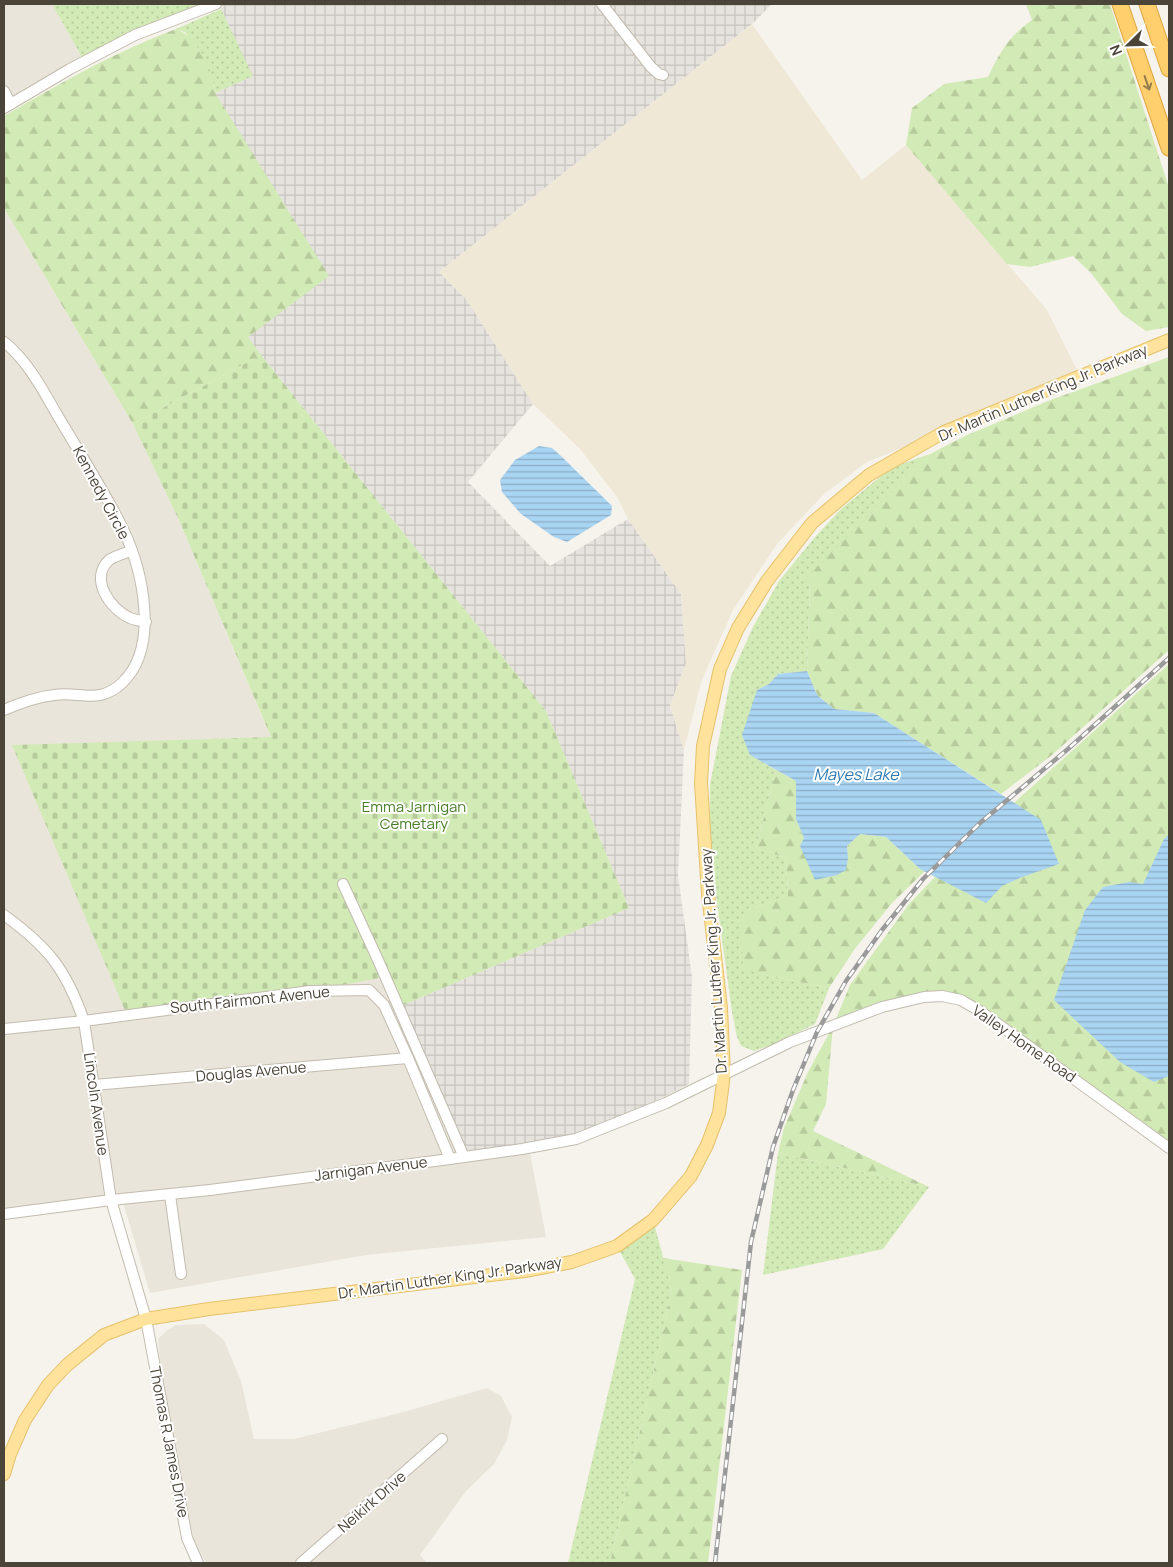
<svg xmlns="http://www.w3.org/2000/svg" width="1173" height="1567" font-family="Manrope,sans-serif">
	<defs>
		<pattern id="industrial-grid" width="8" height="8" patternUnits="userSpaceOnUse" patternTransform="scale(1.25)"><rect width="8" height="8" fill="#e6e2dd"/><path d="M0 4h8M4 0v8" fill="none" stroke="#c7c3be"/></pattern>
		<pattern id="grass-dots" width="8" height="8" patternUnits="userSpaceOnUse" patternTransform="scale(1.25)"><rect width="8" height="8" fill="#d2eab5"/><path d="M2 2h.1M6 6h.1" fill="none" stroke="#b6ca9c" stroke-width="1.8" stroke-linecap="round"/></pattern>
		<pattern id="forest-firs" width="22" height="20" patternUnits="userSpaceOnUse" patternTransform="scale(1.25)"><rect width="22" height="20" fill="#d2eab5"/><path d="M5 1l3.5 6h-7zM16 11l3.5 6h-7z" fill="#b6ca9c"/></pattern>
		<pattern id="cemetery-stones" width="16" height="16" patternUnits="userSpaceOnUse" patternTransform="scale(1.25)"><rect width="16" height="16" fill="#d2eab5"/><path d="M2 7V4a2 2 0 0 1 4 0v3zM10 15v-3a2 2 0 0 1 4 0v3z" fill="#b6ca9c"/></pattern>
		<pattern id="water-rules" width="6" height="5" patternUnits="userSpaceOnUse" patternTransform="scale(1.25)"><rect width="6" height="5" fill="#a9d4f2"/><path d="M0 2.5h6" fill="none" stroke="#8caec5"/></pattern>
	</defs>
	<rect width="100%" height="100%" fill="#f6f3ec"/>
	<g fill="#eae5da">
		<polygon points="4,4 52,4 84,61 4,108"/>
		<polygon points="4,208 133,424 178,518 271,738 386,976 456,1137 529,1148 546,1237 366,1255 150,1293 122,1199 4,1214"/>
		<polygon points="204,1324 224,1340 241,1381 254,1439 294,1439 400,1413 487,1388 501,1396 512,1417 507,1440 494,1464 466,1491 420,1555 427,1563 207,1563 203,1558 194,1540 163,1394 158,1339 166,1331 176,1325"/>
	</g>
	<polygon fill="url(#industrial-grid)" points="219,4 772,4 752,24 439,272 467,300 533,404 468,482 550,566 628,519 681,594 686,663 670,706 684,750 678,875 692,977 689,1084 625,1116 567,1138 464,1157 399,1007 629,908 546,711 261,355 248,337 215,93 252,76"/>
	<polygon fill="#efe8d6" points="752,24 862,180 906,145 1047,310 1080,376 867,462 824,494 777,544 733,610 701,682 684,750 670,706 686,663 681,594 628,519 617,497 580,449 533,404 467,300 439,272"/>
	<g fill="url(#grass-dots)">
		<polygon points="52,4 216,4 84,61"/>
		<polygon points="221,9 253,76 215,93 210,70 185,32 176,29"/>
		<polygon points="930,454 807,578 810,581 807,671 778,674 769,684 757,690 750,755 776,770 756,848 786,858 788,896 753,908 761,974 829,988 815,1024 774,1044 754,1051 741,1046 737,1037 732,1012 709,844 710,785 731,676 753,627 779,581 815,537 841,509 892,467"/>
		<polygon points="778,1153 929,1187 883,1249 763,1275"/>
		<polygon points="653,1220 672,1290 610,1563 568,1563 635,1279 617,1246"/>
	</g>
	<g fill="url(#forest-firs)">
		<path d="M1026,4H1110L1169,188V327L1146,331L1122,314L1091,273L1073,256L1030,267L1007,264L906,145L912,108L944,84L988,77C1000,52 1009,36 1032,20Z"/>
		<path d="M176,29C191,34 205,55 210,70C213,77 213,86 215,93L329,276L248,337L261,355L133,424L4,208V116C61,83 114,52 176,29Z"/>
		<polygon points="1169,357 1169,650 1052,755 1001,794 874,713 834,709 817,695 807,671 810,581 806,578 930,454 965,436 1048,401"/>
		<polygon points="1169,664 1169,1148 961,1000 924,997 833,1026 826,1104 813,1131 929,1187 778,1153 784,1128 808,1072 833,1026 850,985 909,904 957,854"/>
		<polygon points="776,770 796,781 796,819 804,838 848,858 847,846 860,834 886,837 920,869 925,871 892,903 854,950 829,988 761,974 743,968 741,921 753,908 788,896 786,858 756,848"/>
		<polygon points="663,1258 742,1270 708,1563 610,1563 672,1290"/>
	</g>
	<polygon fill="url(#cemetery-stones)" points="261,355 546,711 629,908 399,1007 385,977 310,991 127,1015 12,745 271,737 178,518 133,424"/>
	<g fill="url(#water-rules)">
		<polygon points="539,446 552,448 561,456 612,506 611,515 567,542 554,537 521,514 502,492 500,480 515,460"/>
		<polygon points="807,671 817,695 834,709 874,713 1041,820 1059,864 1022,877 1002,886 986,903 920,869 886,837 860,834 847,846 848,858 846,870 837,875 815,880 800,846 804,838 796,819 796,781 750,755 742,735 757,690 769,684 778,674"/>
		<polygon points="1169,834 1169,1076 1154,1082 1120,1062 1054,1000 1085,910 1103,887 1129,882 1143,884 1164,839"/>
	</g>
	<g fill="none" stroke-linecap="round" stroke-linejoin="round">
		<g stroke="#c2bbae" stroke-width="12">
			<g id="minor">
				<polyline points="602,4 651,67 659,74 663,75"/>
				<polyline points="4,91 11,104"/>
				<polyline points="4,108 70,69 135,35 216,4"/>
				<path d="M4,342C31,363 47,399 65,428C84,460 107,496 123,529C143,571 160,647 122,683C99,705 79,691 54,695C36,697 20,703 4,710"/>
				<path d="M131,551C125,553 115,556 109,560C89,579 110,609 130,618C135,620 141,621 146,622"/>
				<polyline points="343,884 378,960 464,1157"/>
				<path d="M4,915C48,947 66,969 84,1021L111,1200L146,1319L187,1538L198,1563"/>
				<polyline points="4,1029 84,1021 310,991 369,990 384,1005 408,1058 450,1159"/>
				<polyline points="94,1085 408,1058"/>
				<polyline points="170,1195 181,1274"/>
				<polyline points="4,1214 111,1200 210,1190 450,1159 522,1149 576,1139 666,1103 790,1042 882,1007 924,997 942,996 961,1000 983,1013 1169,1148"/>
				<polyline points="301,1563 442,1439"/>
			</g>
		</g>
		<g stroke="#e6c16a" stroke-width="14">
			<polyline id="major" points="4,1474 10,1454 25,1420 48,1385 67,1365 104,1335 146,1319 209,1309 525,1271 572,1262 617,1246 653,1220 691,1176 707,1145 719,1113 724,1074 721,1008 708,894 701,783 703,746 720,669 738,628 767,581 812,523 869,475 944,432 1169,340"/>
		</g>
		<g stroke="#e0a43c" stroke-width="17">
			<g id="highway">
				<polyline points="1120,4 1169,148"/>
				<polyline points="1147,4 1169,69"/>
			</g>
		</g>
		<use href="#minor" stroke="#fff" stroke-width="10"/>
		<use href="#major" stroke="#ffe39c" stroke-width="12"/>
		<use href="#highway" stroke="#ffcf6e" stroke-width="15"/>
		<g stroke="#9a9a9a" stroke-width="4.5">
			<polyline id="rail" points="715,1563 751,1242 773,1147 793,1090 817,1032 846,981 882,930 923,879 980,823 1068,749 1169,658"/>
		</g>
		<use href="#rail" stroke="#fff" stroke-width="2.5" stroke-dasharray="8" stroke-linecap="butt"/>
	</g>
	<defs><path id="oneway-shaft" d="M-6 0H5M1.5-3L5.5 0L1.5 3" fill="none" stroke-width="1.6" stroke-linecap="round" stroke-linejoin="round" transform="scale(1.25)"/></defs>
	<use stroke="#937c4e" href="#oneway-shaft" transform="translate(1147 83) rotate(71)"/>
	<g text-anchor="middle" stroke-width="4" stroke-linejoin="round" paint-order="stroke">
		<g font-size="15" fill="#4b4439" stroke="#fff">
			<text transform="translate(1043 393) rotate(-23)" y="5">Dr. Martin Luther King Jr. Parkway</text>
			<text transform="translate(101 493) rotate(62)" y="5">Kennedy Circle</text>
			<text transform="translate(714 961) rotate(-94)" y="5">Dr. Martin Luther King Jr. Parkway</text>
			<text transform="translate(250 1000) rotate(-6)" y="5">South Fairmont Avenue</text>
			<text transform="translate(1024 1044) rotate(35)" y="5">Valley Home Road</text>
			<text transform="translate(251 1072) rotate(-5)" y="5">Douglas Avenue</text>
			<text transform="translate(96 1104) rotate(82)" y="5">Lincoln Avenue</text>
			<text transform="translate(371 1169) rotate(-7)" y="5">Jarnigan Avenue</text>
			<text transform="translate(450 1278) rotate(-8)" y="5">Dr. Martin Luther King Jr. Parkway</text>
			<text transform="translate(169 1442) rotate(79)" y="5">Thomas R James Drive</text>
			<text transform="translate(372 1502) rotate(-41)" y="5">Neikirk Drive</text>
		</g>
		<g font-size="15" fill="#4a7f2a" stroke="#fff">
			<text x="414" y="812">Emma Jarnigan<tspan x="414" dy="17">Cemetary</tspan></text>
		</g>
		<g font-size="16" font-style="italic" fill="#2e7ab2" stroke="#fff">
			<text x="856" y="780">Mayes Lake</text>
		</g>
	</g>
	<rect width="1173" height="1567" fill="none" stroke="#4b4439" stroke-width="10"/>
	<g transform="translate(1128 45) rotate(247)" stroke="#ffffff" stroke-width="4" paint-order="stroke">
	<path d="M0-4L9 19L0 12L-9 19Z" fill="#4b4439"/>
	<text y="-8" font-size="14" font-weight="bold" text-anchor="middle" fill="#4b4439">N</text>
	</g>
</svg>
